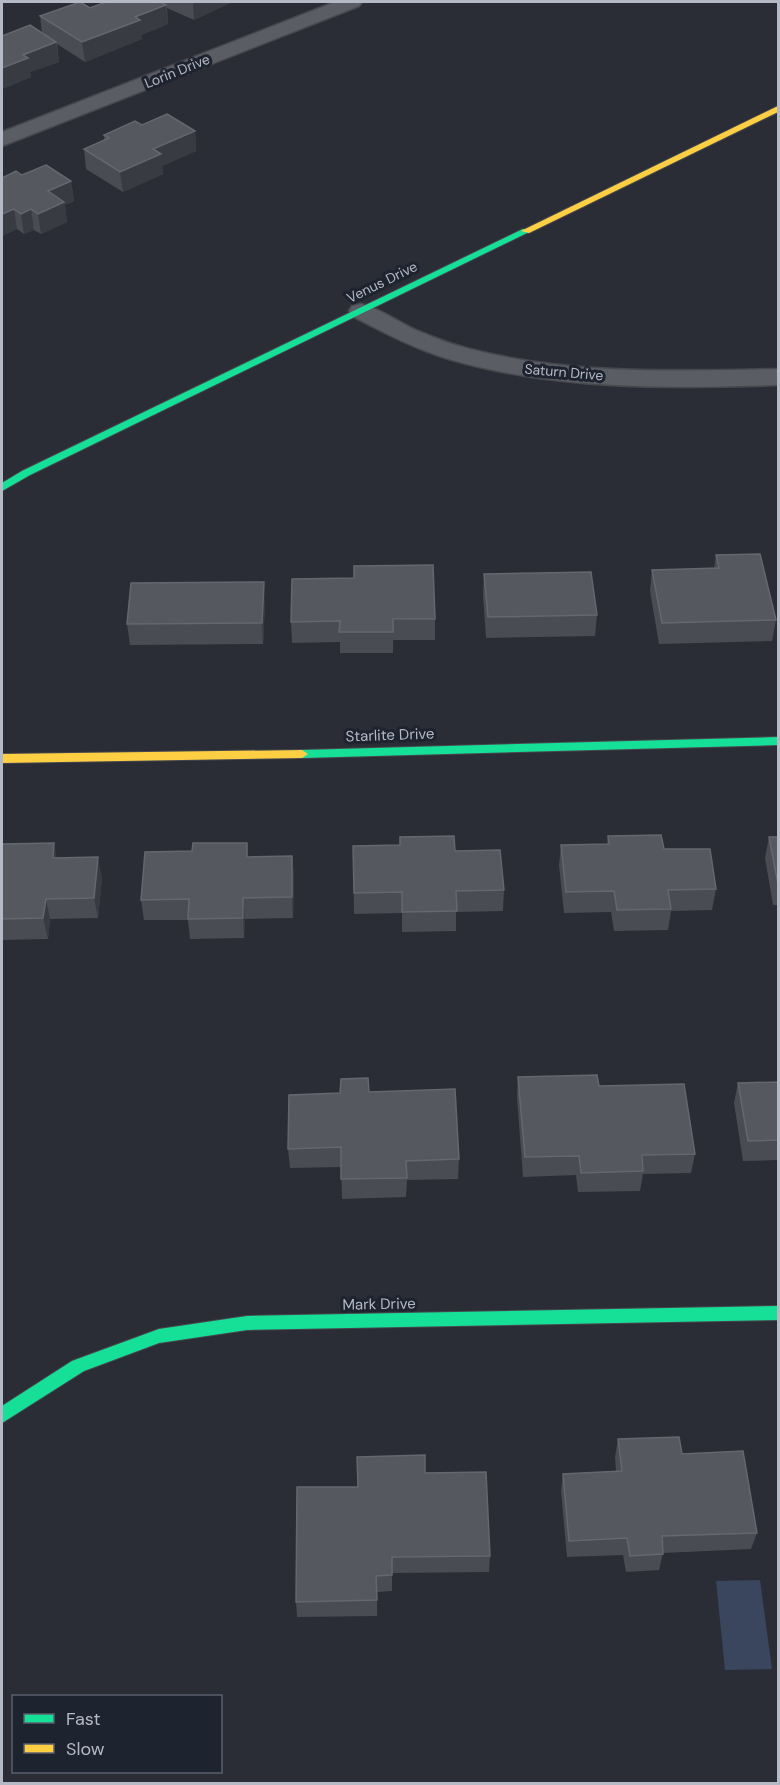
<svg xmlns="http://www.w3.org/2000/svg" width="780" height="1785" font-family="'DM Sans',sans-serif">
	<rect width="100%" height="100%" fill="#2a2d35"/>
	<polygon fill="#3a465e" points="760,1580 772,1669 725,1670 716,1581"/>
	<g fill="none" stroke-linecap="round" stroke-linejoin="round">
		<g stroke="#46484e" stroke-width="3">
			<g id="street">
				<polygon points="335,2 362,2 359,6 2,146 2,132"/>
				<path d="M361,304C382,309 399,323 418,331C435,338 453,345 470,349C570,375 675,371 778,369V385C670,389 557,390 452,360C417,350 385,333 352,316L349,311L352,306Z"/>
			</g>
		</g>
		<g stroke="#46484e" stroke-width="2">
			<g id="fast">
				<polygon points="523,229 531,231 30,475 2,491 2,483 22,471"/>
				<polygon points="778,737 778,745 302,758 296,754 302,750"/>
				<polygon points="778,1306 778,1320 247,1330 159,1343 84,1371 2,1423 2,1406 72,1361 159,1329 247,1316"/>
			</g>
		</g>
		<g stroke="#46484e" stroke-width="2">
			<g id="slow">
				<polygon points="778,106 778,112 529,233 521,231"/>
				<polygon points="302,750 308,754 302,758 2,763 2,754"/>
			</g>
		</g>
		<use href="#street" fill="#5a5d64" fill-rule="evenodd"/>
		<use href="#fast" fill="#16e098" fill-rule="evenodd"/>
		<use href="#slow" fill="#ffcf43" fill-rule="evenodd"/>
	</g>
	<g fill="#494c53">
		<polygon points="106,2 232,2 194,20 167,8 168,24 141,35 142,39 85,62 57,44 59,62 30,72 31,77 2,89 42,33 40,16 90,8"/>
		<polygon points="142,125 195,131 196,151 162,166 163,174 123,192 86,169 84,149 104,140 104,135"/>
		<polygon points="22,175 71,181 74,201 65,205 67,222 41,234 34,230 24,234 17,229 2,236"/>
		<polygon points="716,555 776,620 772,641 659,644 650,591 652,570 714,569"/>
		<polygon points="484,574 597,615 595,636 486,638 483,595"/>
		<polygon points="265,603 263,644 130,645 127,624"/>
		<polygon points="435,619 435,640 393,640 393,653 340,653 340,642 292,643 291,622"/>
		<polygon points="608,836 664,849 716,889 712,910 671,911 668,930 614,931 611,912 564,913 559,865 561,845 607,844"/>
		<polygon points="769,837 778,837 778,905 773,905 765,858"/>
		<polygon points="2,844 57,858 102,878 98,918 50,919 48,939 2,940"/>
		<polygon points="353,846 504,890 503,911 456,912 456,931 402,932 402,913 354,914"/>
		<polygon points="292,856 294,877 293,918 245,919 244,938 190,939 188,920 144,920 141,900 249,857"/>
		<polygon points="518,1077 599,1086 695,1154 691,1173 643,1174 640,1191 578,1192 576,1175 523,1177 517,1097"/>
		<polygon points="778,1082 778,1160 743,1161 734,1103 738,1083"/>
		<polygon points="369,1092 459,1159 458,1179 407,1180 406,1197 342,1199 341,1167 290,1168 288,1149"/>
		<polygon points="618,1439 682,1454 757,1533 751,1549 663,1553 659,1570 626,1572 623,1555 567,1557 561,1491 563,1474 616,1471 615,1457"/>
		<polygon points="425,1473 490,1556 489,1572 392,1573 392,1591 377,1592 377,1616 297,1617 296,1602 358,1487"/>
	</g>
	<g fill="#383b42">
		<polygon points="193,2 232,2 194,20"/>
		<polygon points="166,5 168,24 141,35 142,39 85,62 82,42 135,17"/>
		<polygon points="56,42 59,62 30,72 31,77 2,89 2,68 23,55"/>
		<polygon points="195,131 196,151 162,166 163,174 123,192 120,172 153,149"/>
		<polygon points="71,181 74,201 65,205 67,222 41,234 38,214 48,191"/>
		<polygon points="14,209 17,229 2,236 2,214"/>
		<polygon points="31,209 34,230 24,234 21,214"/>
		<polygon points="264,582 265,603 263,644 262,623"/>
		<polygon points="54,843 58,864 53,858"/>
		<polygon points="292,856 294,877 293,918 292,897"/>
		<polygon points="98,857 102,878 98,918 94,898"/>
		<polygon points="243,898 245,919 244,938 243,918"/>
		<polygon points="46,899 50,919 48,939 43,918"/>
	</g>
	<g fill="#55585f" stroke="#64676f" stroke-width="1.5">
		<polygon points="80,2 90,8 106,2 160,2 166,5 135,17 140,20 82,42 40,16"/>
		<polygon points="30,25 56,42 23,55 28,58 2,68 2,36"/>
		<polygon points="167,114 195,131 153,149 161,154 120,172 84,149 109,138 104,135 135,121 142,125"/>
		<polygon points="46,165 71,181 48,191 64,202 38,214 31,209 21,214 14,209 2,214 2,178 16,171 22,175"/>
		<polygon points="760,554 776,620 662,623 652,570 719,568 716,555"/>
		<polygon points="433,565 435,619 393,619 393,632 339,632 340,621 291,622 292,579 354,578 354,566"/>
		<polygon points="591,572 597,615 488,617 484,574"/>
		<polygon points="264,582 262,623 127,624 131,583"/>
		<polygon points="661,835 664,849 710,849 716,889 668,890 671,909 617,910 614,891 566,892 561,845 609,844 608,836"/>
		<polygon points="454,836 455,851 500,850 504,890 456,891 457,911 402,912 402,892 354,893 353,846 400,845 400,837"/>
		<polygon points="769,837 778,837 778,884"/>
		<polygon points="54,843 53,858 98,857 94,898 46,899 43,918 2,919 2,844"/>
		<polygon points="193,843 247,843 247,857 292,856 292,897 243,898 243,918 188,919 189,899 141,900 145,852 192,851"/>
		<polygon points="597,1075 599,1086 684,1084 695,1154 642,1155 643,1171 581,1173 579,1156 525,1157 518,1077"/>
		<polygon points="368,1078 369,1092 455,1089 459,1159 406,1161 407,1178 341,1179 341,1147 288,1149 289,1095 340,1093 341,1079"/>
		<polygon points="778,1082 778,1140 748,1141 738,1083"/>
		<polygon points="679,1437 682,1454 743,1451 757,1533 662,1536 663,1554 630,1556 627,1538 569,1541 563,1474 622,1471 618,1439"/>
		<polygon points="425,1455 425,1473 486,1472 490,1556 392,1557 392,1575 376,1576 377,1600 296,1602 297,1487 358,1487 357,1457"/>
	</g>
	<g text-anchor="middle" stroke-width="6" stroke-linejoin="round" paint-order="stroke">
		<g font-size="14" fill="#b4b9c6" stroke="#1e2330">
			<text transform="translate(177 71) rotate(-22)" y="5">Lorin Drive</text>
			<text transform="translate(382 282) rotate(-26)" y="5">Venus Drive</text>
			<text transform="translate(564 372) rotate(5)" y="5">Saturn Drive</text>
		</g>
		<g font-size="15" fill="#b4b9c6" stroke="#1e2330">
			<text transform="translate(390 735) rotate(-2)" y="5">Starlite Drive</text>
			<text transform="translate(379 1304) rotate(-1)" y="5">Mark Drive</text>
		</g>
	</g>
	<rect width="780" height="1785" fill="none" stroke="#b4b9c6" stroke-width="6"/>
	<rect x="12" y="1695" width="210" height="78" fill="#1e2330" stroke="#5a5f6c" stroke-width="1.5"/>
	<rect x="24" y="1714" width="30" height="9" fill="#16e098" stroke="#5a5f6c" stroke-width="1.5"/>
	<text x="66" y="1725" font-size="18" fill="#b4b9c6">Fast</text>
	<rect x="24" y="1744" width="30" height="9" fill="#ffcf43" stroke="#5a5f6c" stroke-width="1.5"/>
	<text x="66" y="1755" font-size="18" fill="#b4b9c6">Slow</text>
</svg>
